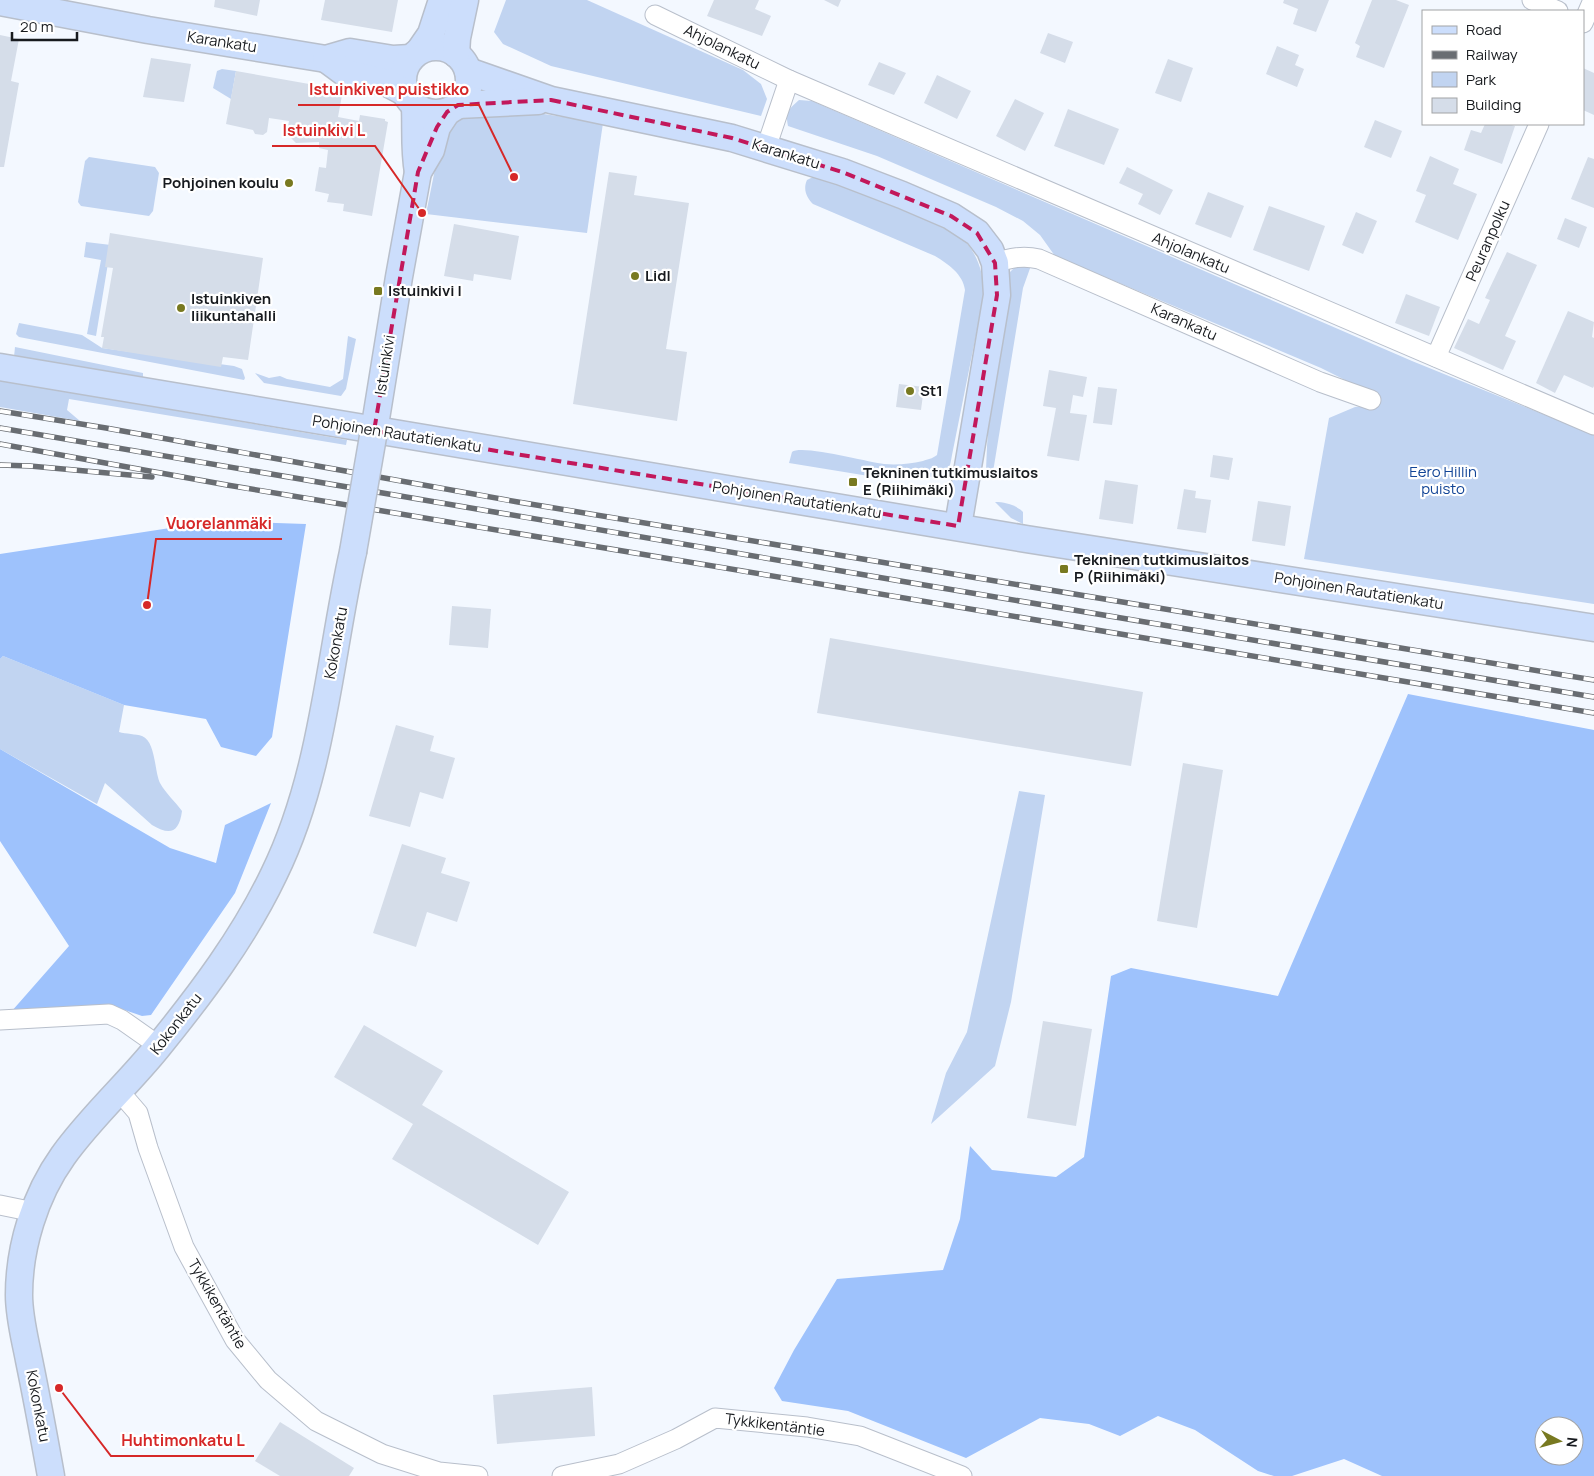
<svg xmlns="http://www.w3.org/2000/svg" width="1594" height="1476" font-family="Manrope,sans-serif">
	<rect width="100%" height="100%" fill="#f3f8ff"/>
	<g fill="#c1d4f1">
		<polygon points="506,0 587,0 743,70 761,84 767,99 761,116 551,66 503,44 494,32"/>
		<polygon points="222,69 236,71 231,99 213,88 217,71"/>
		<path d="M799,100L812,101L1412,361L1594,435V604L1304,559L1329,418L1355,407L1377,405L1381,398L1321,368L1055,256L1040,235L1023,221L996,207L877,156L788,126C785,112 789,109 799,100Z"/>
		<polygon points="513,112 544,114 603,123 587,233 426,214 441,139 454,122 462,118"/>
		<polygon points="89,157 155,167 159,173 153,211 149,216 81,206 78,202 85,161"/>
		<path d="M815,176L878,198L955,232C976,247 986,275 983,300L952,455C951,461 950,469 945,474C939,478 890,479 881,478L789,463L792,452C801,444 868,462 884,464C897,465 910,464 923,461C928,459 932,459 937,455L965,290C963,274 948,264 935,256L813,204C806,197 803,189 807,180Z"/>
		<polygon points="86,242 111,245 96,336 87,334 101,260 84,257"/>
		<path d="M1033,260L1023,288L993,472L986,470C988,403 998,339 1009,273L1018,264Z"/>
		<polygon points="19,323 82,335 102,348 234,366 242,369 245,378 244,380 19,337 16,334"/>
		<polygon points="348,336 356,339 346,389 341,396 264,383 255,373 269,378 280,376 287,379 330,387 343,379"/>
		<polygon points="15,347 143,373 143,379 14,357"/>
		<polygon points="0,380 347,440 346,445 69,399 67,410 80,421 0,407"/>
		<path d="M995,502C1005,502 1016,505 1023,512V524L1011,518Z"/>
		<path d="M3,656L124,705L119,732C126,734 136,734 142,736C156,742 154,770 160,783C166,794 175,801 182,811C179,834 169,835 152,825L105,783L97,804L0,749V659Z"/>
		<polygon points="1019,791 1045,795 1011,1002 995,1066 931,1124 946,1073 967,1032"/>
	</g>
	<g fill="#9ec2fc" fill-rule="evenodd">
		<polygon points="216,521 306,524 272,737 256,756 221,747 206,719 124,705 3,656 0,659 0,554"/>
		<path d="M1408,694L1594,730V1476H1382L1344,1459L1292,1476H1274L1258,1471L1195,1430L1158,1416L1120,1436L1089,1424L1040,1418L966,1458L848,1411L782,1401L774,1388L794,1350L837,1279L943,1270L960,1219L970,1146L992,1170L1056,1177L1084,1157L1111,976L1131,968L1278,996ZM1544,1426H1574V1456H1544Z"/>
		<polygon points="0,749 170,848 216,863 225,825 271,803 235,893 151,1015 142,1016 116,1007 11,1012 69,946 0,841"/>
	</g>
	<g fill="#d5dde9">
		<polygon points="215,0 260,0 257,16 214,7"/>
		<polygon points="325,0 398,0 392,32 321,20"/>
		<polygon points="714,0 759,0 755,9 771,16 762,36 707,16"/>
		<polygon points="824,0 841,0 838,7"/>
		<polygon points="1284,0 1329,0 1316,32 1293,24 1298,9 1283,3"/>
		<polygon points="1372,0 1396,0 1409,5 1384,68 1356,57 1360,46 1355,43"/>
		<polygon points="1048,33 1073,42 1065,63 1040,53"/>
		<polygon points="0,35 19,39 11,81 19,83 4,167 0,167"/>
		<polygon points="1277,46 1299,55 1295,65 1304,69 1297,87 1266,74"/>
		<polygon points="151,58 191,64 184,102 143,97"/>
		<polygon points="1168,59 1193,68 1181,102 1155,93"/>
		<polygon points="879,62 906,73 894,95 868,85"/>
		<polygon points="1583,68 1594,73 1594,115 1583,110"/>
		<polygon points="236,71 343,90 338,117 359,121 360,115 385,119 385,121 388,122 372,216 343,211 344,204 327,202 329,194 315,191 319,167 326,168 328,150 319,148 319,142 296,143 290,137 292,128 288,127 289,121 269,118 267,132 263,135 255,134 253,130 226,124"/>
		<polygon points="937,75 971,91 957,119 924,103"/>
		<polygon points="1015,99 1044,113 1025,151 996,136"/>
		<polygon points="1068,109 1119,129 1104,165 1054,146"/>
		<polygon points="1375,120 1402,131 1391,158 1364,147"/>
		<polygon points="1485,124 1508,124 1515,126 1502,164 1464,150 1471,130 1481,133"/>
		<polygon points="1430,156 1459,169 1453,184 1477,194 1458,240 1415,222 1426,195 1416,191"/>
		<polygon points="1588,157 1594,159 1594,208 1571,199"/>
		<polygon points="1127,167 1173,190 1160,215 1138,204 1143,194 1119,183"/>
		<polygon points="609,172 637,176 634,195 689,203 666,349 687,352 677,421 573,404"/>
		<polygon points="1208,192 1244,206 1231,238 1195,224"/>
		<polygon points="1269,206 1325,226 1309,271 1253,250"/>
		<polygon points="1356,212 1377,221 1363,254 1342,245"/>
		<polygon points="1565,218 1587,227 1579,248 1557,239"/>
		<polygon points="454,224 519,236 511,280 474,274 473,281 444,276"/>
		<polygon points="110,233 263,258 248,360 223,357 221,367 102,348 104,337 101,337 113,268 105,267"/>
		<polygon points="1507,252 1537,265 1505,336 1516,341 1503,370 1454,348 1468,319 1479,324 1490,300 1485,298"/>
		<polygon points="1406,294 1440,307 1429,336 1395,323"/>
		<polygon points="1568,311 1594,322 1592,337 1594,338 1594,386 1593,388 1564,375 1555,393 1536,383"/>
		<polygon points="1049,370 1087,377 1083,397 1073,395 1070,413 1087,415 1079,461 1047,456 1056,408 1043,406"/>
		<polygon points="899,384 924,387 921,410 896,407"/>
		<polygon points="1098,387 1117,389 1112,425 1093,423"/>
		<polygon points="1213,455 1233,458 1229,480 1210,477"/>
		<polygon points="1105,480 1138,485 1133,524 1099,519"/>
		<polygon points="1184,489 1196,491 1195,498 1211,500 1206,533 1177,529"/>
		<polygon points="1258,501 1291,506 1285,546 1252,541"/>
		<polygon points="452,606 491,609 488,648 449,645"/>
		<polygon points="830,638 1143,692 1131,766 817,713"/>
		<polygon points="396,725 434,736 430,751 455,758 443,799 420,792 410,827 369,816"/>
		<polygon points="1183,763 1223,770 1197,928 1157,921"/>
		<polygon points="402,844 446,858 441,873 470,882 457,922 427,912 416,947 373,933"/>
		<polygon points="1043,1021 1092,1029 1076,1126 1027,1118"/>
		<polygon points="364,1025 443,1071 422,1105 569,1192 538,1245 392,1159 413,1124 334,1077"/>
		<polygon points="592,1387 595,1436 497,1444 493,1395"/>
		<polygon points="280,1422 354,1468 349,1476 280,1476 255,1461"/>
	</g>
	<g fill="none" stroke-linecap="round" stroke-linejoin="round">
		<g stroke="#b8bfcb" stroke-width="21">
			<g id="street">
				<polyline points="1532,0 1558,11"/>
				<polyline points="655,15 789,80 1594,425"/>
				<polyline points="1583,23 1593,0"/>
				<polyline points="766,148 789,80"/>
				<path d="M995,263C1010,258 1023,255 1039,259L1320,382L1371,400"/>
				<polyline points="1436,357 1539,124"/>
				<polyline points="0,1020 109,1014 122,1020 159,1046"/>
				<polyline points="119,1091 138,1113 148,1148 184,1247 235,1340 268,1380 316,1421 382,1454 439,1472 478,1476"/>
				<polyline points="0,1205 34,1212"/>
				<polyline points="562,1476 619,1464 676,1439 715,1418 807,1427 860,1436 962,1476"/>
			</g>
		</g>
		<g stroke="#b8bfcb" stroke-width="29">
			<g id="secondary">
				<polyline points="0,2 148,30 326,59 350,52 393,59 411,58"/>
				<circle cx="436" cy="80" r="33"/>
				<polyline points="420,50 431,34 442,0"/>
				<polyline points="456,54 457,38 465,0"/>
				<polyline points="326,59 345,73 387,83 404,92"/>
				<polyline points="468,71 551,100 732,138 842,172 902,195 951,216 977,233 990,250 995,263 997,295 958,526"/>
				<polyline points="458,105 538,101"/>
				<path d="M415,107C416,130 414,150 418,172"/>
				<polyline points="0,367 1026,539 1594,628"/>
				<polyline points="375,425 399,277 418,172 431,150 437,127 447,112"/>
				<path d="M51,1476C44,1437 37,1399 29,1360C25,1339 19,1317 19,1295C19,1247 35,1195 63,1156C91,1117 127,1085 157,1048C201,994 244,937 274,874C323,774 329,660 353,552"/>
			</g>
		</g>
		<use href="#street" stroke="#fff" stroke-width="19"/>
		<use href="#secondary" stroke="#ccdefc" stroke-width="26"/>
		<g stroke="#696d72" stroke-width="5.5">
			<g id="rail">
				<polyline points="0,411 106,428 518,502 1594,680"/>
				<polyline points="0,428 930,586 1594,697"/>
				<polyline points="0,444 227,485 1594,713"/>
				<polyline points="0,465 30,466 152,477"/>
			</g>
		</g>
		<use href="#rail" stroke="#fff" stroke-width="4" stroke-dasharray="11" stroke-linecap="butt"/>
		<g stroke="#b8bfcb" stroke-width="29" stroke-linecap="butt">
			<polyline id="secondary-bridge" points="353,552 375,425"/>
		</g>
		<use href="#secondary-bridge" stroke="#ccdefc" stroke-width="26"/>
	</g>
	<path fill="none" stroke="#c2185b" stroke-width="4" stroke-dasharray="10 6" stroke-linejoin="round" d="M551,100L732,138L842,172L951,216L977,233L995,263L997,295L958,526L374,431L418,172L437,127L447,112L458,105Z"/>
	<g fill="#787920" stroke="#fff" stroke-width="2">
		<circle cx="289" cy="183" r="5"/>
		<circle cx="635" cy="276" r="5"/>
		<rect x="373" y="286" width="10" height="10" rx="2.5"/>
		<circle cx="181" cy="308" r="5"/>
		<circle cx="910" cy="391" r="5"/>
		<rect x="848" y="477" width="10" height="10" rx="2.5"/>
		<rect x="1059" y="564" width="10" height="10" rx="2.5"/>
	</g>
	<g text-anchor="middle" stroke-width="4.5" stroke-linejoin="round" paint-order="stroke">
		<g font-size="15" fill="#171a1e" stroke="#fff">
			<text transform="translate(222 42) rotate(9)" y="5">Karankatu</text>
			<text transform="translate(722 47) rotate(26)" y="5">Ahjolankatu</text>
			<text transform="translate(786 154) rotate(17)" y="5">Karankatu</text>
			<text transform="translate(1488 241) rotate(-66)" y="5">Peuranpolku</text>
			<text transform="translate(1191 253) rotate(23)" y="5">Ahjolankatu</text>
			<text transform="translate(1184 322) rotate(24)" y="5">Karankatu</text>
			<text transform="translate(385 365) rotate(-81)" y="5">Istuinkivi</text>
			<text transform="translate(397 434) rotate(9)" y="5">Pohjoinen Rautatienkatu</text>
			<text transform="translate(797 500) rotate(9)" y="5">Pohjoinen Rautatienkatu</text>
			<text transform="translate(1359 591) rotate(9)" y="5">Pohjoinen Rautatienkatu</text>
			<text transform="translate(336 643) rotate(-80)" y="5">Kokonkatu</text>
			<text transform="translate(176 1024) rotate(-52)" y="5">Kokonkatu</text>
			<text transform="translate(217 1304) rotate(60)" y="5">Tykkikentäntie</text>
			<text transform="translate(38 1406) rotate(79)" y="5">Kokonkatu</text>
			<text transform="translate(775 1425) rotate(7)" y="5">Tykkikentäntie</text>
		</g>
		<g font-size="15" font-weight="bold" fill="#171a1e" stroke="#fff" text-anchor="start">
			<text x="279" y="188" text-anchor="end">Pohjoinen koulu</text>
			<text x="645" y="281">Lidl</text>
			<text x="388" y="296">Istuinkivi I</text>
			<text x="191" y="304">Istuinkiven<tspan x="191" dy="17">liikuntahalli</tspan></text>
			<text x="920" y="396">St1</text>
			<text x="863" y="478">Tekninen tutkimuslaitos<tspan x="863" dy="17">E (Riihimäki)</tspan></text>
			<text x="1074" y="565">Tekninen tutkimuslaitos<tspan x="1074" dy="17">P (Riihimäki)</tspan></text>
		</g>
		<g font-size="15" fill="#114496" stroke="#fff">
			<text x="1443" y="477">Eero Hillin<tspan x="1443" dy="17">puisto</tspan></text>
		</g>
	</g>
	<path fill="none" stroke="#d62828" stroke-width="2" d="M514 177L479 105H298M422 213L375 146H272M147 605L156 539H282M59 1388L111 1456H254"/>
	<g fill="#d62828" stroke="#fff" stroke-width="2">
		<circle cx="514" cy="177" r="5"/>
		<circle cx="422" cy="213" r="5"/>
		<circle cx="147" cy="605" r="5"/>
		<circle cx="59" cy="1388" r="5"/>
	</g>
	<g font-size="16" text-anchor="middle" font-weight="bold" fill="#d62828" stroke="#fff" stroke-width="4.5" stroke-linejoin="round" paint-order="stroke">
		<text x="389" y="95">Istuinkiven puistikko</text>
		<text x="324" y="136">Istuinkivi L</text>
		<text x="219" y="529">Vuorelanmäki</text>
		<text x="183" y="1446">Huhtimonkatu L</text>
	</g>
	<rect x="1422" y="10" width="162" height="115" fill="#ffffff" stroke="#a2a3a5"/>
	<rect x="1432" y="26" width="25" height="8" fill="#ccdefc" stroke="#a2a3a5"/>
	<text x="1466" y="35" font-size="15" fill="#171a1e">Road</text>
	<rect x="1432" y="51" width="25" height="8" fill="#696d72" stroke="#a2a3a5"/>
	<text x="1466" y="60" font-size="15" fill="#171a1e">Railway</text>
	<rect x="1432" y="72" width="25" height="15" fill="#c1d4f1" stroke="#a2a3a5"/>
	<text x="1466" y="85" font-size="15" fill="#171a1e">Park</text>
	<rect x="1432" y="98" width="25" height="15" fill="#d5dde9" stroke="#a2a3a5"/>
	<text x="1466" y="110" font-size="15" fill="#171a1e">Building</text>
	<g transform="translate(1559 1441) rotate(96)"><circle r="24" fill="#ffffff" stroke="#a2a3a5"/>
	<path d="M0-4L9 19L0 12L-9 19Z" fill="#787920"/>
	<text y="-8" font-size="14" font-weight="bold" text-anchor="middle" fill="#171a1e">N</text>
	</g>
	<path d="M12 32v8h65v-8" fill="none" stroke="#171a1e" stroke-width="2.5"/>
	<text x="20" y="32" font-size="15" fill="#171a1e" stroke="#ffffff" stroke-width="4" paint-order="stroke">20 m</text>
</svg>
